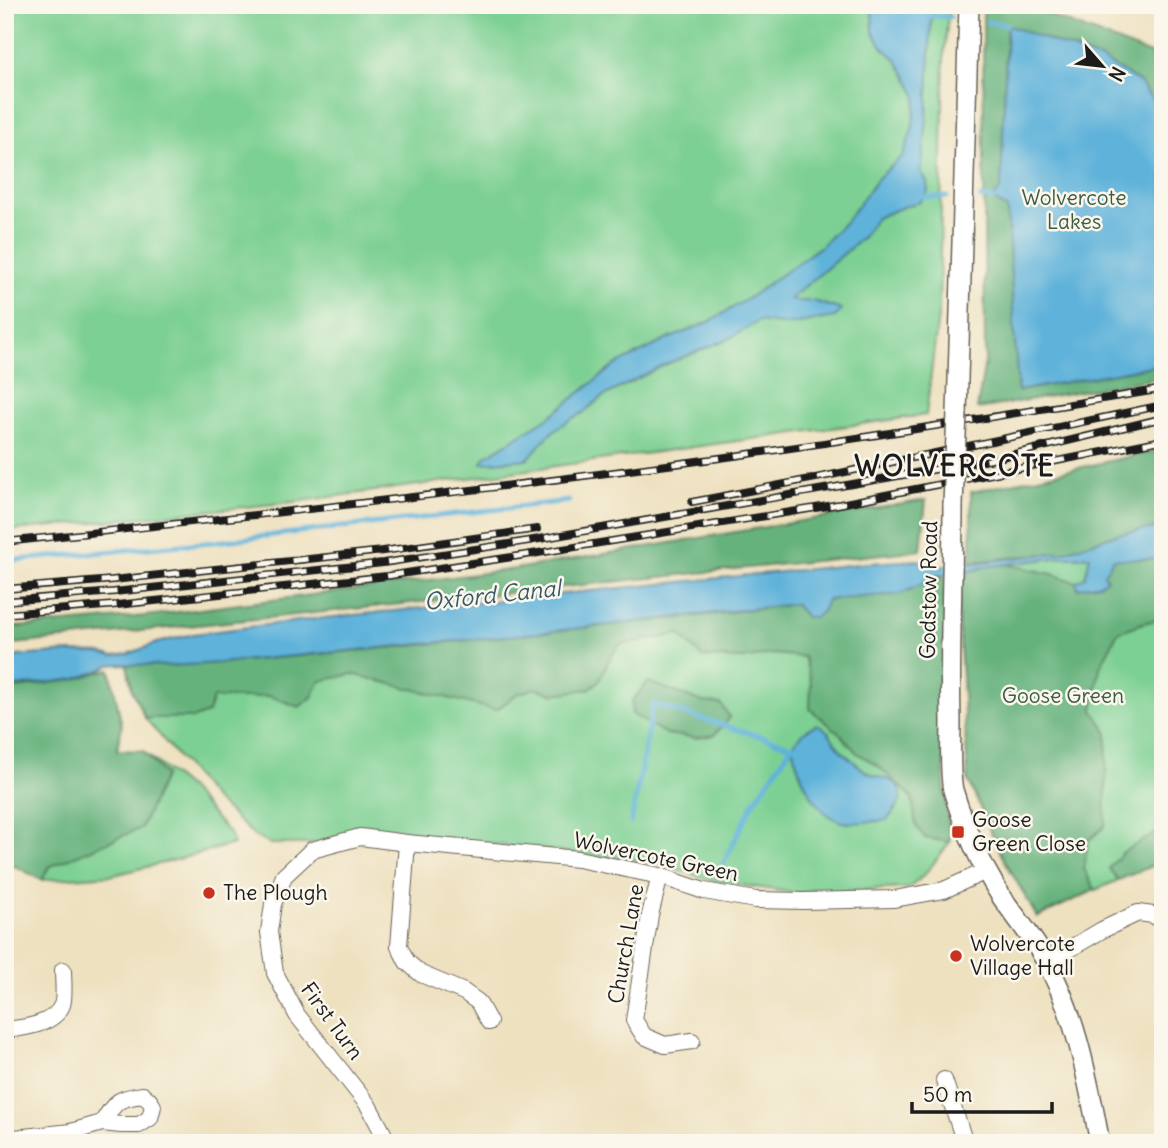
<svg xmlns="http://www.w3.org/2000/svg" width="1168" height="1148" font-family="Delius,sans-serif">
	<rect width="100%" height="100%" fill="#fbf7ec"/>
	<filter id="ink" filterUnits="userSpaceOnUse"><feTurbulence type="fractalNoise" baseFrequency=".0143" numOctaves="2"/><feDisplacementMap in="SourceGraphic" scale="14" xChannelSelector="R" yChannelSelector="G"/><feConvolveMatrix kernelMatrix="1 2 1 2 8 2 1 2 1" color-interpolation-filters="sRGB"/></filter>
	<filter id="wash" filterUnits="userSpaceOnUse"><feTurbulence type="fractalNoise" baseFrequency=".00686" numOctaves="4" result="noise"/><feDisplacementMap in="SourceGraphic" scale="28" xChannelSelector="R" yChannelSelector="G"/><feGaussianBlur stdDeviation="1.57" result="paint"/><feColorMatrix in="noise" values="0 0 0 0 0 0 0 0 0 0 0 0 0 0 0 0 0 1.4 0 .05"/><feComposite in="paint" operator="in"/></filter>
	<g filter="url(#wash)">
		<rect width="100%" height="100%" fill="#eee1c0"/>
		<g fill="#7dd093" stroke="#4c7658" stroke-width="2">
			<polygon points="5,5 949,5 944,57 939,308 926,415 294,502 5,531"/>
			<polygon points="1091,556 1085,577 1163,559 1163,861 1095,890 1037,917 1000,852 968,780 984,567 1062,557"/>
			<path d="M933,576L945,579L944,783L950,842C937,858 926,877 908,888L795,893L713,881L658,863L407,835L359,834L311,844H270L256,837L213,798L145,718L132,690L127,664L322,653L519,635L921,585Z"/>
			<polygon points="143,751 188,788 231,835 233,844 183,858 114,875 42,880 49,867 165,775"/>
		</g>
		<g fill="#66b27d" stroke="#41674c" stroke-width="2">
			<polygon points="983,5 1023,5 1163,59 1163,111 1160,110 1139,82 1102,60 1007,25 1001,189 993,199 1007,208 1018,391 1163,364 1163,377 977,409 985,361"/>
			<polygon points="1163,449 1163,527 1118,534 1062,552 971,562 971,492"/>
			<polygon points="926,500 921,550 5,645 5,628 146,616 515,569"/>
			<polygon points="1113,559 1163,559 1163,619 1143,623 1118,632 1100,667 1093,710 1107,732 1105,826 1088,841 1084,869 1095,890 1037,917 1000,852 968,780 958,611 961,574 984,567 1005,564 1052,574 1076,582 1078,588 1103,574"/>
			<polygon points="933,576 945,579 944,783 950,842 925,838 916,826 912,797 878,766 856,752 838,732 810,709 811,682 804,657 773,654 743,659 702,657 679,634 619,645 608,662 599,681 589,689 554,694 535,688 517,694 496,710 352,674 320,681 312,697 299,707 270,696 244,698 213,698 208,713 194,718 145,718 132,690 127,664 138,665 220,663 419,645 715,614 795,604 806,616 823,610 827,600 921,585"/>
			<polygon points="110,669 122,726 117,750 143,751 165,775 141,828 49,867 42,880 15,866 5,869 5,690 76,679"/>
			<polygon points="648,682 703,702 721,704 730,718 714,735 696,738 666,734 632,714 632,701"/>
			<polygon points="1163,829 1163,861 1118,880 1109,868 1123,852"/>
		</g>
		<g fill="#5eb2da" stroke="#3d677b" stroke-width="2">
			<polygon points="873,5 932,5 927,120 921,172 927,182 928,191 920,202 903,207 876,218 864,236 852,247 790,299 798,301 814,301 842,310 835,317 786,325 759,321 728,339 662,366 602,397 583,413 573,418 556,429 543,441 528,459 482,463 485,457 549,417 615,365 668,339 709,322 747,299 821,246 846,221 878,178 903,156 912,130 917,97 907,77 895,58 883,48 873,32 872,12"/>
			<polygon points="1007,25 1102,60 1139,82 1160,110 1163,111 1163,364 1018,391 1007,209 993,199 1001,188"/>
			<polygon points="1163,527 1163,559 1113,559 1104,574 1107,578 1100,584 1078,588 1076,582 1085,577 1090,556 1062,557 984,567 961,574 933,576 921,585 900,594 827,600 823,610 816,617 806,617 795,604 519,635 220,663 170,666 121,664 109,665 101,670 76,679 5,688 5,657 69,652 101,653 113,656 128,654 157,643 193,634 314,619 868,563 919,560 935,567 984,562 1062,552 1118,534"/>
			<path d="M817,724C835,734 828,736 839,748C846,756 856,763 864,770C874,778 892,777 898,786C907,799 894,811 887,820C879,821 849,824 842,822C813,813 798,772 792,746C799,735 806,729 817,724Z"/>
		</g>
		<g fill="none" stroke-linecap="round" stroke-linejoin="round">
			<g stroke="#5eb2da" stroke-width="5">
				<polyline points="931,16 950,17"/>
				<polyline points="987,22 1007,25"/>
				<polyline points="924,197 947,197"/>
				<polyline points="981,198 993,199"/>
				<polyline points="5,561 214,542 569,501"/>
				<polyline points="631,823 653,704 792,746 751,807 722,866"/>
			</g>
		</g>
	</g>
	<g filter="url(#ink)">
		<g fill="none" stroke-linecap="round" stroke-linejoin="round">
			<g stroke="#666155" stroke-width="18">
				<g id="minor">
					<polyline points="407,843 399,946 407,962 421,974 464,992 478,1002 489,1022"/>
					<polyline points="660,876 650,915 634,1020 644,1036 665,1045 692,1041"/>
					<polyline points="1047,962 1102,930 1138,913 1153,915 1163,921"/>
					<path d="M5,1030C23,1028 54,1025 62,1005C65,998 63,979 63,970"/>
					<polyline points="944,1080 965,1143"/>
					<path d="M5,1139L71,1132L102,1123L121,1125H139L150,1118L153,1106L149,1100L143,1095C117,1098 116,1101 102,1123"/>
					<polyline points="386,1143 383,1133 368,1105 297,1015 275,973 269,932 273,904 284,876 312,850 360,837 407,843 578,859 660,876 704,891 756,900 803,901 894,899 944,890 986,871"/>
				</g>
			</g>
			<g stroke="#666155" stroke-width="22">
				<g id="tertiary">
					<polyline points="957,413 969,5"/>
					<path d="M953,504C953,576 949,648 951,721C951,739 949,773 953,790C964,827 980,863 1001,896C1016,918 1033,937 1046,961C1077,1017 1088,1081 1100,1143"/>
				</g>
			</g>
			<use href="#minor" stroke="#fff" stroke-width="16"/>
			<use href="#tertiary" stroke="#fff" stroke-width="19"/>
			<g stroke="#1c1c1c" stroke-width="8">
				<g id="rail">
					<polyline points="692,502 831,475 1163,405"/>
					<path d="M5,542C221,519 437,496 652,467C823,445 993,417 1163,389"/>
					<polyline points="5,589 113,580 383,551 537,529"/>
					<polyline points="5,601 114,592 383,563 528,541 955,466 989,460 1163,418"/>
					<polyline points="5,614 117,605 387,576 532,554 840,504 1163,440"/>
				</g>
			</g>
			<use href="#rail" stroke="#fbf7ec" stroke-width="5" stroke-dasharray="16" stroke-linecap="butt"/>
			<g stroke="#666155" stroke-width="22" stroke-linecap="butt">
				<polyline id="tertiary-bridge" points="953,504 957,413"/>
			</g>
			<use href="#tertiary-bridge" stroke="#fff" stroke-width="19"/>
		</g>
	</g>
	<g fill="#c8321e" stroke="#fbf7ec" stroke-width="2.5">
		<rect x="951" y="825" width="14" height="14" rx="3.5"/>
		<circle cx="209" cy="893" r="7"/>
		<circle cx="956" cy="956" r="7"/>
	</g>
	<g text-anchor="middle" stroke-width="5" stroke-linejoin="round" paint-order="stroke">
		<g font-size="21" fill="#3e5b46" stroke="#fbf7ec">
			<text x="1074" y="205">Wolvercote<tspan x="1074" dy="24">Lakes</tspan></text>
			<text x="1063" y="703">Goose Green</text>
		</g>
		<g font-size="21" fill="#1c1c1c" stroke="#fbf7ec">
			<text transform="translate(929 590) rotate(-89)" y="7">Godstow Road</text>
			<text transform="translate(656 857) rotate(12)" y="7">Wolvercote Green</text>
			<text transform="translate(626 944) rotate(-80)" y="7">Church Lane</text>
			<text transform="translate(332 1021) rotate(54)" y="7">First Turn</text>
		</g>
		<g font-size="21" fill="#1c1c1c" stroke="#fbf7ec" text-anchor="start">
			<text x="972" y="827">Goose<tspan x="972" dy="24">Green Close</tspan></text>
			<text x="223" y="900">The Plough</text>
			<text x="970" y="951">Wolvercote<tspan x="970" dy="24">Village Hall</tspan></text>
		</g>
		<g font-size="23" font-style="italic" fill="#365868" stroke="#fbf7ec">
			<text transform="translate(492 595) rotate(-6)" y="8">Oxford Canal</text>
		</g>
		<g font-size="28" font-weight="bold" letter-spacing="2" fill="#1c1c1c" stroke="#fbf7ec">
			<text x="955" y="476">WOLVERCOTE</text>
		</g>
	</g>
	<rect width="1168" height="1148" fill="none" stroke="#fbf7ec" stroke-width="28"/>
	<g transform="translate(1102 66) rotate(118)" stroke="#fbf7ec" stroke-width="5" paint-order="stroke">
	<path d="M0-5L12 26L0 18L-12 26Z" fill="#1c1c1c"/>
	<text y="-10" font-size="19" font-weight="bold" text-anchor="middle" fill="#1c1c1c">N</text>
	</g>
	<path d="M912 1102v10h140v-10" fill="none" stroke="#1c1c1c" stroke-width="3.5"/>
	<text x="923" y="1102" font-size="21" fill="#1c1c1c" stroke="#fbf7ec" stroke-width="5" paint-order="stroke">50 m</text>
</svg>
